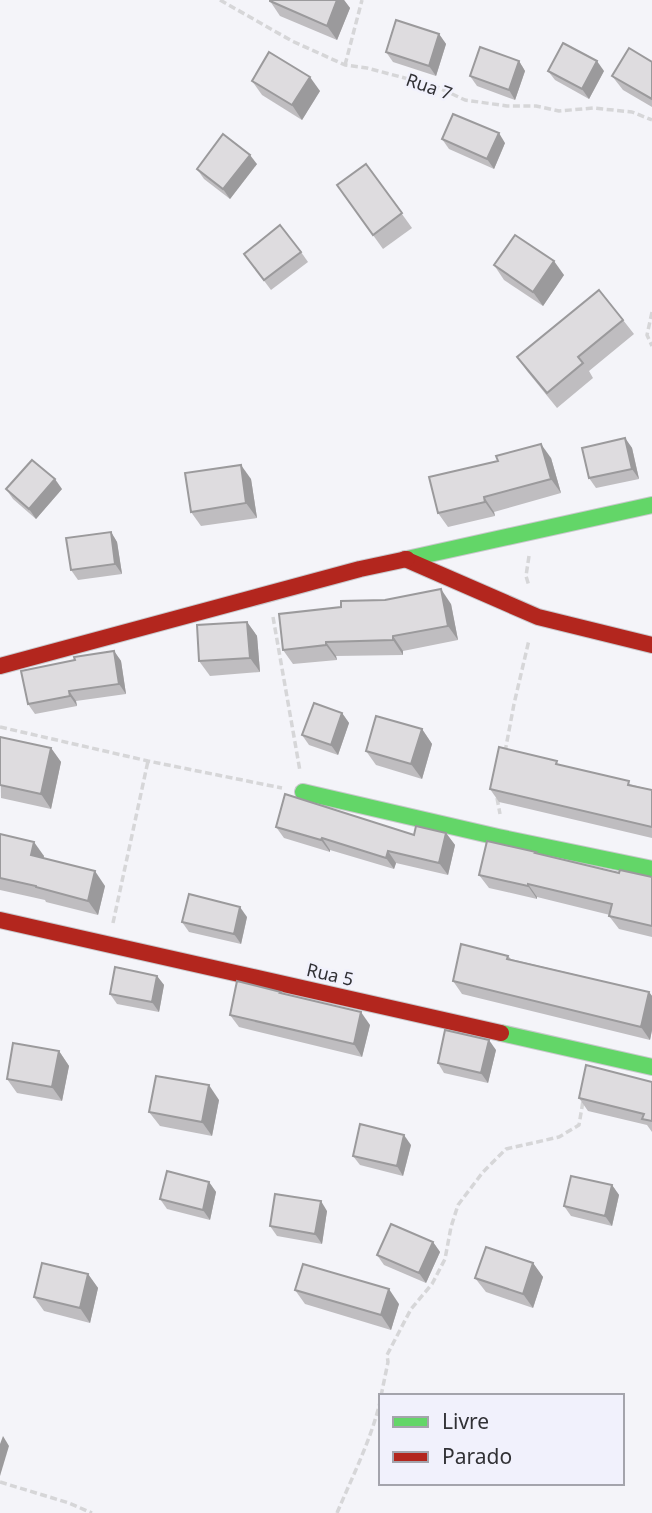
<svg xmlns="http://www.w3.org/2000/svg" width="652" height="1513" font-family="'Noto Sans',sans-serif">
	<rect width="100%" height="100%" fill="#f4f4f9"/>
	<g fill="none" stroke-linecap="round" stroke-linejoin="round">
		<g stroke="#c8c8cc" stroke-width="18">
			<g id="fast">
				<polyline points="407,559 652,505"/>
				<polyline points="303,792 498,837 652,869"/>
				<polyline points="501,1033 652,1067"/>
			</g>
		</g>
		<g stroke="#c8c8cc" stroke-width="18">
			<g id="jam">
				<polyline points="405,559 538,617 652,645"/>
				<polyline points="0,666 360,569 407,559"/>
				<polyline points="0,920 501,1033"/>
			</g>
		</g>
		<g stroke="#d6d6d8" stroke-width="3.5" stroke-dasharray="7 3.5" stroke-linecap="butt">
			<polyline points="220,0 292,41 345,65 367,68 435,86 465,100 507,106 536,106 559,111 593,108 632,112 652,120"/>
			<polyline points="345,65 362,0"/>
			<polyline points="652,312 647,335 652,346"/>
			<polyline points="529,556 526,576 529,586"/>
			<polyline points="273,617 300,771"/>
			<polyline points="0,727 148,761 282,788"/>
			<polyline points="505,752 514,704 529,640"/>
			<polyline points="497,798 500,814"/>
			<polyline points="113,923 148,761"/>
			<polyline points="381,1396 388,1362 387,1355 411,1309 432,1284 445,1259 451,1227 458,1205 483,1172 506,1149 559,1137 579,1125 583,1101"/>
			<polyline points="0,1482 69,1503 92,1513"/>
			<path d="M337,1513C353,1475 372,1438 381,1398"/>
		</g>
		<use href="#fast" stroke="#63d668" stroke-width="16"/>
		<use href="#jam" stroke="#b3261e" stroke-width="16"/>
	</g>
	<g fill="#bfbdc0">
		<polygon points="270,0 344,0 350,8 337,40 280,16 270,1"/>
		<polygon points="439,34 446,44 436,76 393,62 386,52"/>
		<polygon points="519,61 525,71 515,100 477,86 470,76"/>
		<polygon points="652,62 652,107 623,90 612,76"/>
		<polygon points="548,71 604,71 589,99 555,80"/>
		<polygon points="252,81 320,91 302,120 262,95"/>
		<polygon points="442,139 505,143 494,169 449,149"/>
		<polygon points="257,164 230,199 204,179 197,169"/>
		<polygon points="366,164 412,228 383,249 337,185"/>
		<polygon points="301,252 308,262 271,290 244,254"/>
		<polygon points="494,265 564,275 543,306 504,280"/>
		<polygon points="623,320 634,334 589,371 593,378 557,408 527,371 517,357"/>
		<polygon points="625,438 632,448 639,479 596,488 589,478"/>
		<polygon points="551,458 561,493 494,512 495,516 448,527 438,513"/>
		<polygon points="251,479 257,518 201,526 191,512"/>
		<polygon points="6,489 62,489 36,519 13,499"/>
		<polygon points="111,532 117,542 122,574 78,580 71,570"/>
		<polygon points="451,604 458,640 403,651 403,655 336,656 337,660 293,664 283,650"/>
		<polygon points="247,622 257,636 260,672 210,676 199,661"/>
		<polygon points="114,651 121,661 126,694 76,701 77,706 35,714 28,704 75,660"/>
		<polygon points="342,713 349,723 338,755 309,745 302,735"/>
		<polygon points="422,729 432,744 422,779 376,765 366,751"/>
		<polygon points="0,737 51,748 61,762 51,809 1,798"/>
		<polygon points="559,765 652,790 652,838 499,802 490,789"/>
		<polygon points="276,827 414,835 446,833 455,845 448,875 396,863 394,869 330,850 330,852 284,838"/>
		<polygon points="0,834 44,856 43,858 105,886 98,915 46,902 45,900 0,890"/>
		<polygon points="536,852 537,854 619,873 652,877 652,937 619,929 609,916 610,915 537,897 537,899 489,888 479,875"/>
		<polygon points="247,917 241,944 189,932 182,922"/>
		<polygon points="508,956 511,959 649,992 652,996 652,1030 650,1040 462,994 453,981"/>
		<polygon points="157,976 164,985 159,1012 117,1004 110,994"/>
		<polygon points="281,992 282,994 370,1025 362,1057 239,1027 230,1015"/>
		<polygon points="496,1050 488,1083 444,1073 438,1063"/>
		<polygon points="59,1051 69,1066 62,1101 17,1093 7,1079"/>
		<polygon points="652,1082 652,1132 647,1125 588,1111 579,1098"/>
		<polygon points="219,1100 212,1136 160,1126 149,1112"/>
		<polygon points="411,1145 403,1176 360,1165 353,1156"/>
		<polygon points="209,1182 216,1192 210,1220 167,1209 160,1199"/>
		<polygon points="612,1185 619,1195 612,1226 571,1216 564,1206"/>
		<polygon points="327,1211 322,1244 277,1236 270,1226"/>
		<polygon points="433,1242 440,1252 426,1283 384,1265 377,1255"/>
		<polygon points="533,1263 543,1277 533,1308 486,1292 475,1278"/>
		<polygon points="88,1274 98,1288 90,1323 44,1311 34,1297"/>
		<polygon points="295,1290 399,1304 391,1330 305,1304"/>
	</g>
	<g fill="#9b9a9c">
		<polygon points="337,0 344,0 350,8 337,40 327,26"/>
		<polygon points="439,34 446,44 436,76 429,66"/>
		<polygon points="519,61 525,71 515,100 509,90"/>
		<polygon points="597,61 604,71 589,99 582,89"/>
		<polygon points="310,77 320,91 302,120 292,105"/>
		<polygon points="499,133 505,143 494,169 487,159"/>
		<polygon points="250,155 257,164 230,199 223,189"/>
		<polygon points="554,261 564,275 543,306 533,292"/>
		<polygon points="625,438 632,448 639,479 632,469"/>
		<polygon points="541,444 551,458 561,493 551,479"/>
		<polygon points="241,465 251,479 257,518 246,503"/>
		<polygon points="55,479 62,489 36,519 29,509"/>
		<polygon points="484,497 494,512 495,516 485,502"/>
		<polygon points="111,532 117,542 122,574 115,564"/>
		<polygon points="441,589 451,604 458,640 448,626"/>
		<polygon points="247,622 257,636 260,672 250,658"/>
		<polygon points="393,636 403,651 403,655 393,640"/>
		<polygon points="326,642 336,656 337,660 326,645"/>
		<polygon points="114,651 121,661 126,694 119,684"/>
		<polygon points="69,691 76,701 77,706 70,696"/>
		<polygon points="342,713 349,723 338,755 331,745"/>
		<polygon points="422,729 432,744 422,779 411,764"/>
		<polygon points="51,748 61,762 51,809 41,794"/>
		<polygon points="446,833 455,845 448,875 439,863"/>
		<polygon points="322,838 330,850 330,852 321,840"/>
		<polygon points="34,842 44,856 41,869 31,855"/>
		<polygon points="388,851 396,863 394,869 386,858"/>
		<polygon points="95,871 105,886 98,915 88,901"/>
		<polygon points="528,884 537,897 537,899 528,886"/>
		<polygon points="240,907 247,917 241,944 234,934"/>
		<polygon points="157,976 164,985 159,1012 152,1002"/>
		<polygon points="649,992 652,996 652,1030 650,1040 641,1027"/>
		<polygon points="361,1012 370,1025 362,1057 354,1044"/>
		<polygon points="489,1040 496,1050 488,1083 481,1073"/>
		<polygon points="59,1051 69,1066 62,1101 52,1087"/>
		<polygon points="209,1085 219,1100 212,1136 202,1122"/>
		<polygon points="404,1135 411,1145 403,1176 397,1166"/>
		<polygon points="209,1182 216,1192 210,1220 203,1210"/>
		<polygon points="612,1185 619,1195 612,1226 605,1216"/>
		<polygon points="321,1201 327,1211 322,1244 315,1234"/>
		<polygon points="433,1242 440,1252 426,1283 419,1273"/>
		<polygon points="533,1263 543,1277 533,1308 523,1294"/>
		<polygon points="88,1274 98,1288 90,1323 80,1308"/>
		<polygon points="389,1289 399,1304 391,1330 381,1315"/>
		<polygon points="3,1436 9,1446 0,1476 0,1444"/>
	</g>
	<g fill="#dedcdf" stroke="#9b9a9c" stroke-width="2">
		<polygon points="270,0 337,0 327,26 270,1"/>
		<polygon points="396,20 439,34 429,66 386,52"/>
		<polygon points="563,43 597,61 582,89 548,71"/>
		<polygon points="480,47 519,61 509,90 470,76"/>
		<polygon points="629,48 652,62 652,99 612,76"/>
		<polygon points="269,52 310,77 292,105 252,81"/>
		<polygon points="453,114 499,133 487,159 442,139"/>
		<polygon points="223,134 250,155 223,189 197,169"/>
		<polygon points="366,164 402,213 373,235 337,185"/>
		<polygon points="280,225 301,252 264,280 244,254"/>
		<polygon points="515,235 554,261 533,292 494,265"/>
		<polygon points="599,290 623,320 578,357 583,363 547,393 517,357"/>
		<polygon points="625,438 632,469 589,478 582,448"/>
		<polygon points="541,444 551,479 484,497 485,502 438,513 429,477 498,461 496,456"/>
		<polygon points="32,460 55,479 29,509 6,489"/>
		<polygon points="241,465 246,503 191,512 185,473"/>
		<polygon points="111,532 115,564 71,570 66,538"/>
		<polygon points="441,589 448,626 393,636 393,640 326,642 326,645 283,650 279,614 341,607 341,601 385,600"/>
		<polygon points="247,622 250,658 199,661 197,625"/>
		<polygon points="114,651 119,684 69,691 70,696 28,704 21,671 75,660 74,657"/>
		<polygon points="314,703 342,713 331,745 302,735"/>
		<polygon points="376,716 422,729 411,764 366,751"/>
		<polygon points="0,737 51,748 41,794 0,785"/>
		<polygon points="499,747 557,761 556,764 629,781 628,785 652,790 652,827 490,789"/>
		<polygon points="285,794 414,835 416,826 446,833 439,863 388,851 386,858 322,838 321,840 276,827"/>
		<polygon points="0,834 34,842 31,855 95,871 88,901 36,887 36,886 0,878"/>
		<polygon points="487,841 536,852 535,853 619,873 620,870 652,877 652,926 609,916 612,904 528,884 528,886 479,875"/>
		<polygon points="189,894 240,907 234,934 182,922"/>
		<polygon points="461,944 508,956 507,959 649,992 641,1027 453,981"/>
		<polygon points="115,967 157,976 152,1002 110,994"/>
		<polygon points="237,981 281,992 280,993 361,1012 354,1044 230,1015"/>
		<polygon points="445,1030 489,1040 481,1073 438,1063"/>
		<polygon points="13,1043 59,1051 52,1087 7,1079"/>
		<polygon points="586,1065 652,1082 652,1121 642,1119 644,1114 579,1098"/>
		<polygon points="156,1076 209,1085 202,1122 149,1112"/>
		<polygon points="360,1124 404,1135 397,1166 353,1156"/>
		<polygon points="167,1171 209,1182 203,1210 160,1199"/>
		<polygon points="571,1176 612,1185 605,1216 564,1206"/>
		<polygon points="275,1194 321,1201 315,1234 270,1226"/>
		<polygon points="391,1224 433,1242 419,1273 377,1255"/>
		<polygon points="486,1247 533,1263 523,1294 475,1278"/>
		<polygon points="42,1263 88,1274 80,1308 34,1297"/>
		<polygon points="303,1264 389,1289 381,1315 295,1290"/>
	</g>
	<g text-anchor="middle" stroke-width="5" stroke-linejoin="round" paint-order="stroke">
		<g font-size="18" fill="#313135" stroke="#f1f1fc">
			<text transform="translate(429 87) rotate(19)" y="6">Rua 7</text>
			<text transform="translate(330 975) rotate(13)" y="6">Rua 5</text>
		</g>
	</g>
	<rect x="379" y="1394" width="245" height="91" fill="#f1f1fc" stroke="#a4a4ac" stroke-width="2"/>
	<rect x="393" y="1417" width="35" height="10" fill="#63d668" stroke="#a4a4ac" stroke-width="2"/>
	<text x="442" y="1429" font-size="21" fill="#313135">Livre</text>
	<rect x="393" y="1452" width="35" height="10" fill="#b3261e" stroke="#a4a4ac" stroke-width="2"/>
	<text x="442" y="1464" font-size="21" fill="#313135">Parado</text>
</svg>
